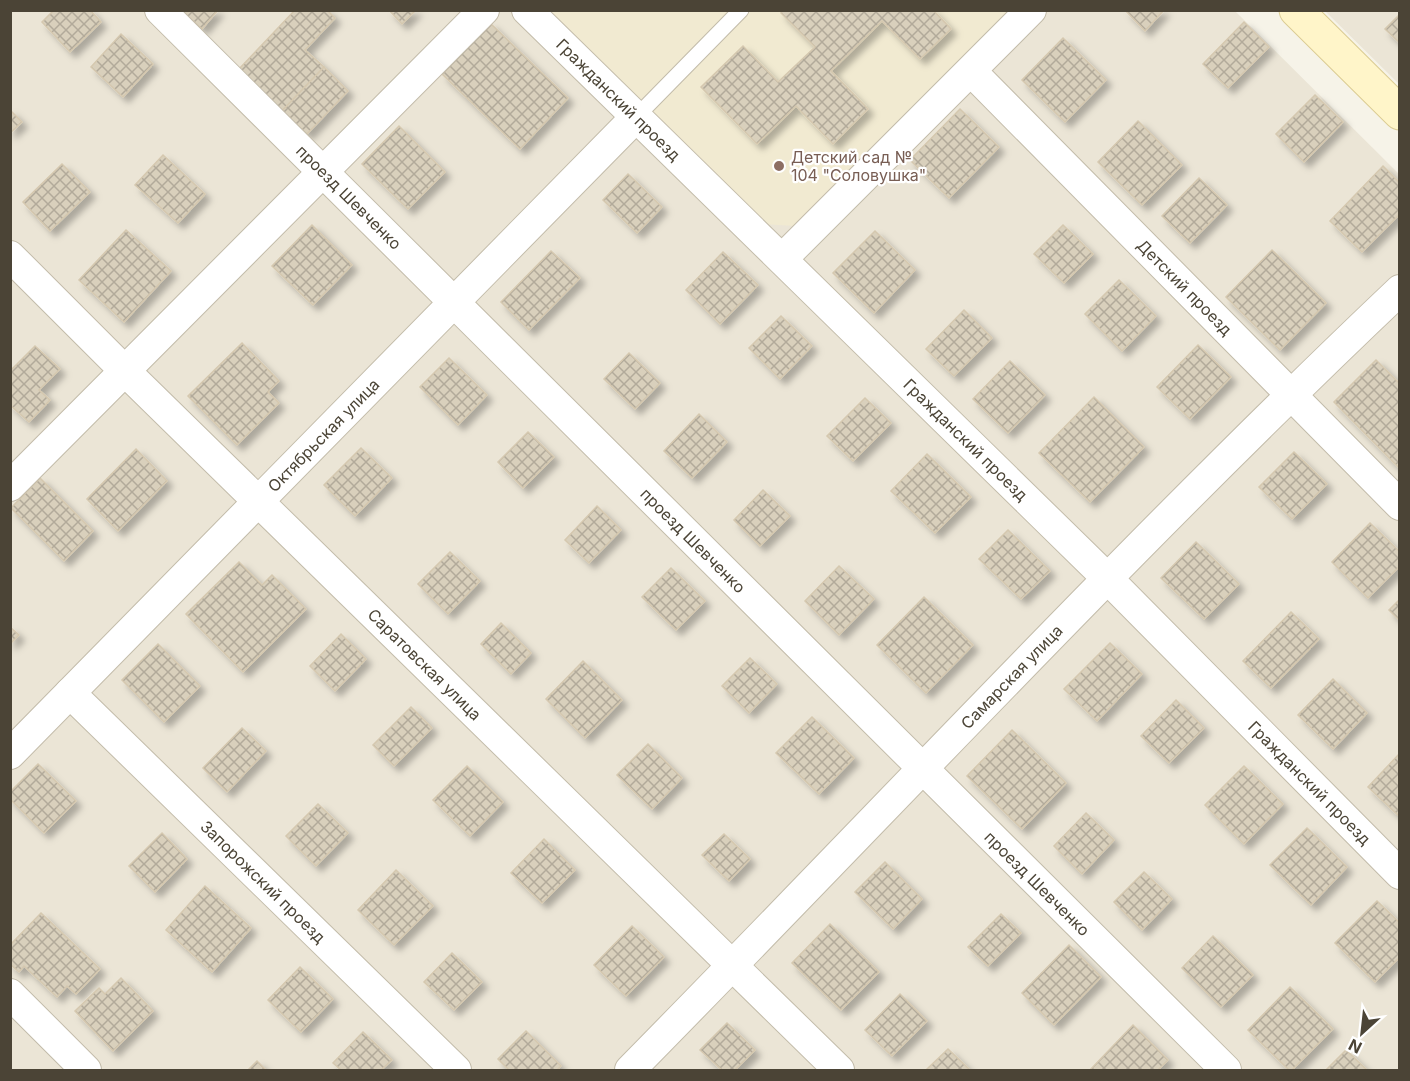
<svg xmlns="http://www.w3.org/2000/svg" width="1410" height="1081" font-family="Inter,sans-serif">
	<defs>
		<pattern id="building-cross-hatch" width="8" height="8" patternUnits="userSpaceOnUse" patternTransform="scale(1.5)"><rect width="8" height="8" fill="#d9d0bc"/><path d="M0 0l8 8M0 8l8-8" fill="none" stroke="#b2aa9a"/></pattern>
		<filter id="shadow"><feDropShadow dx="5.5" dy="5.5" stdDeviation="3" flood-color="#0004"/></filter>
	</defs>
	<rect width="100%" height="100%" fill="#f6f3e8"/>
	<g fill="#ebe5d6">
		<polygon points="10,11 1235,11 1399,174 1399,1070 11,1070"/>
		<polygon points="1325,11 1399,11 1399,84"/>
	</g>
	<polygon fill="#f1ead1" points="546,11 1009,11 795,226 761,224"/>
	<g fill="url(#building-cross-hatch)" stroke="#d5c8af" stroke-width="1.5" filter="url(#shadow)">
		<polygon points="54,10 90,10 101,22 70,52 42,22"/>
		<polygon points="181,10 218,10 202,29"/>
		<polygon points="295,10 327,10 335,18 305,50 324,67 282,111 239,69"/>
		<polygon points="389,10 416,10 402,24"/>
		<polygon points="783,10 933,10 951,29 920,59 882,21 831,71 868,109 833,144 796,106 757,144 701,87 743,46 778,82 815,47 781,13"/>
		<polygon points="1125,10 1164,10 1145,31"/>
		<polygon points="1400,14 1400,43 1385,29"/>
		<polygon points="1244,22 1269,47 1228,88 1203,64"/>
		<polygon points="490,23 568,98 520,149 442,74"/>
		<polygon points="121,34 153,64 123,97 91,67"/>
		<polygon points="1063,38 1106,80 1065,122 1022,80"/>
		<polygon points="324,67 348,91 307,134 282,111"/>
		<polygon points="1315,95 1343,122 1304,162 1276,134"/>
		<polygon points="960,109 999,147 949,198 910,160"/>
		<polygon points="10,110 22,122 10,133"/>
		<polygon points="1138,121 1182,165 1142,205 1098,162"/>
		<polygon points="399,126 445,172 408,209 362,164"/>
		<polygon points="163,155 205,194 178,223 135,185"/>
		<polygon points="62,164 90,192 50,231 23,202"/>
		<polygon points="1383,166 1400,183 1400,214 1362,252 1330,221"/>
		<polygon points="628,174 662,207 637,233 603,200"/>
		<polygon points="1199,178 1227,205 1190,243 1162,216"/>
		<polygon points="312,225 352,265 313,305 272,266"/>
		<polygon points="1063,225 1093,254 1064,283 1034,254"/>
		<polygon points="126,230 171,271 124,322 79,280"/>
		<polygon points="875,231 915,270 874,313 833,273"/>
		<polygon points="1272,250 1326,303 1280,350 1226,297"/>
		<polygon points="551,251 580,278 529,330 501,302"/>
		<polygon points="723,252 758,285 720,324 686,290"/>
		<polygon points="1119,280 1156,316 1122,351 1085,314"/>
		<polygon points="964,310 992,338 954,376 926,349"/>
		<polygon points="781,316 812,346 780,379 749,348"/>
		<polygon points="242,343 279,381 268,392 279,403 237,445 188,396"/>
		<polygon points="1198,345 1231,377 1190,419 1157,387"/>
		<polygon points="35,346 60,369 39,390 50,400 29,422 10,405 10,371"/>
		<polygon points="629,353 660,383 635,409 604,379"/>
		<polygon points="449,358 487,395 458,425 420,387"/>
		<polygon points="1376,360 1400,384 1400,469 1334,402"/>
		<polygon points="1010,361 1045,395 1008,433 973,399"/>
		<polygon points="1094,397 1144,447 1090,502 1039,453"/>
		<polygon points="865,398 891,423 853,461 827,436"/>
		<polygon points="699,414 727,442 692,478 664,451"/>
		<polygon points="528,432 554,457 523,488 498,462"/>
		<polygon points="361,448 392,478 355,516 324,485"/>
		<polygon points="136,449 167,481 118,531 87,499"/>
		<polygon points="1294,452 1327,484 1292,519 1259,487"/>
		<polygon points="927,454 971,497 935,533 891,491"/>
		<polygon points="40,478 93,531 64,561 11,508"/>
		<polygon points="763,490 790,516 760,546 734,520"/>
		<polygon points="597,506 621,530 589,563 565,540"/>
		<polygon points="1370,523 1400,552 1400,566 1368,598 1332,562"/>
		<polygon points="1008,530 1050,571 1021,599 979,559"/>
		<polygon points="1196,542 1239,584 1204,619 1161,578"/>
		<polygon points="450,552 480,581 448,614 418,584"/>
		<polygon points="239,562 262,585 272,575 306,609 243,672 186,614"/>
		<polygon points="839,566 874,599 839,635 805,601"/>
		<polygon points="671,568 705,601 676,630 642,597"/>
		<polygon points="924,597 973,645 926,693 877,645"/>
		<polygon points="1400,599 1400,621 1389,610"/>
		<polygon points="1291,612 1319,639 1271,688 1243,661"/>
		<polygon points="501,623 531,653 511,674 481,644"/>
		<polygon points="10,627 19,635 10,644"/>
		<polygon points="341,634 366,659 335,691 310,666"/>
		<polygon points="1110,643 1142,674 1097,721 1064,689"/>
		<polygon points="158,644 200,686 164,722 122,680"/>
		<polygon points="750,658 777,684 749,713 722,686"/>
		<polygon points="583,661 622,700 585,738 546,699"/>
		<polygon points="1333,679 1367,713 1333,749 1298,715"/>
		<polygon points="1176,700 1204,728 1169,763 1141,736"/>
		<polygon points="411,707 432,728 394,766 373,745"/>
		<polygon points="812,717 854,758 819,794 776,753"/>
		<polygon points="242,728 266,751 227,792 203,768"/>
		<polygon points="1012,730 1066,783 1022,829 967,776"/>
		<polygon points="648,744 682,778 652,809 617,775"/>
		<polygon points="1399,754 1400,755 1400,817 1368,787"/>
		<polygon points="38,764 76,801 44,833 10,799 10,792"/>
		<polygon points="467,766 503,802 470,836 433,800"/>
		<polygon points="1244,766 1283,804 1244,844 1205,805"/>
		<polygon points="318,804 348,833 316,866 286,836"/>
		<polygon points="1086,813 1114,840 1082,874 1054,846"/>
		<polygon points="1307,828 1347,867 1311,905 1270,865"/>
		<polygon points="162,833 187,859 155,892 129,866"/>
		<polygon points="724,834 750,859 729,881 702,855"/>
		<polygon points="544,839 575,870 542,903 511,873"/>
		<polygon points="885,862 922,899 893,929 855,892"/>
		<polygon points="396,870 433,906 394,945 358,910"/>
		<polygon points="1144,872 1172,899 1142,930 1114,902"/>
		<polygon points="205,886 251,928 212,972 166,930"/>
		<polygon points="1377,901 1400,923 1400,957 1375,982 1335,943"/>
		<polygon points="41,913 100,969 76,994 67,986 57,997 24,966 19,972 10,964 10,945"/>
		<polygon points="1001,914 1021,933 988,966 968,947"/>
		<polygon points="830,924 879,972 841,1010 792,963"/>
		<polygon points="632,926 664,957 626,996 594,965"/>
		<polygon points="1213,936 1253,975 1221,1007 1182,968"/>
		<polygon points="1069,945 1101,977 1054,1025 1022,993"/>
		<polygon points="452,953 482,982 454,1010 424,982"/>
		<polygon points="300,967 333,999 301,1032 268,1000"/>
		<polygon points="121,978 153,1011 113,1051 75,1011 99,988 105,994"/>
		<polygon points="1290,987 1333,1029 1292,1070 1289,1070 1248,1030"/>
		<polygon points="900,994 927,1021 892,1056 865,1030"/>
		<polygon points="727,1023 755,1050 735,1070 722,1070 700,1050"/>
		<polygon points="1133,1025 1168,1060 1158,1070 1090,1070"/>
		<polygon points="526,1031 561,1066 557,1070 509,1070 498,1059"/>
		<polygon points="363,1032 392,1060 381,1070 341,1070 333,1063"/>
		<polygon points="948,1049 970,1070 926,1070"/>
		<polygon points="1346,1050 1367,1070 1326,1070"/>
		<polygon points="257,1061 266,1070 248,1070"/>
	</g>
	<g fill="none" stroke-linecap="round" stroke-linejoin="round">
		<g stroke="#c3bcaa" stroke-width="17">
			<polyline id="service" points="637,116 741,10"/>
		</g>
		<g stroke="#c3bcaa" stroke-width="32">
			<g id="minor">
				<path id="s1" d="M160,10C517,362 869,719 1226,1070"/>
				<path id="s2" d="M527,10L1108,579L1400,874"/>
				<path id="s3" d="M971,71L1400,505"/>
				<path id="s4" d="M10,256L125,371L839,1070"/>
				<polyline points="783,258 1031,10"/>
				<polyline points="10,486 484,10"/>
				<path id="s5" d="M70,693L456,1070"/>
				<path id="s6" d="M10,754L637,116"/>
				<polyline points="10,994 86,1070"/>
				<path id="s7" d="M630,1070C886,810 1134,542 1400,290"/>
			</g>
		</g>
		<g stroke="#dbcc93" stroke-width="35">
			<polyline id="secondary" points="1296,10 1400,113"/>
		</g>
		<use href="#service" stroke="#fff" stroke-width="15"/>
		<use href="#minor" stroke="#fff" stroke-width="30"/>
		<use href="#secondary" stroke="#fff5c9" stroke-width="33"/>
	</g>
	<circle fill="#8d6e63" stroke="#fff" stroke-width="2" cx="779" cy="166" r="6"/>
	<g text-anchor="middle" stroke-width="4.5" stroke-linejoin="round" paint-order="stroke">
		<g font-size="16" fill="#4b4436" stroke="#fff">
			<text dy="6" stroke="none"><textPath href="#s2" startOffset="128">Гражданский проезд</textPath></text>
			<text dy="6" stroke="none"><textPath href="#s1" startOffset="266">проезд Шевченко</textPath></text>
			<text dy="6" stroke="none"><textPath href="#s3" startOffset="304">Детский проезд</textPath></text>
			<text dy="6" stroke="none"><textPath href="#s6" startOffset="447">Октябрьская улица</textPath></text>
			<text dy="6" stroke="none"><textPath href="#s2" startOffset="614">Гражданский проезд</textPath></text>
			<text dy="6" stroke="none"><textPath href="#s1" startOffset="752">проезд Шевченко</textPath></text>
			<text dy="6" stroke="none"><textPath href="#s4" startOffset="582">Саратовская улица</textPath></text>
			<text dy="6" stroke="none"><textPath href="#s7" startOffset="548">Самарская улица</textPath></text>
			<text dy="6" stroke="none"><textPath href="#s2" startOffset="1100">Гражданский проезд</textPath></text>
			<text dy="6" stroke="none"><textPath href="#s5" startOffset="270">Запорожский проезд</textPath></text>
			<text dy="6" stroke="none"><textPath href="#s1" startOffset="1238">проезд Шевченко</textPath></text>
		</g>
		<g font-size="16" fill="#785e54" stroke="#fff" text-anchor="start">
			<text x="791" y="163">Детский сад №<tspan x="791" dy="18">104 "Соловушка"</tspan></text>
		</g>
	</g>
	<rect width="1410" height="1081" fill="none" stroke="#4b4436" stroke-width="24"/>
	<g transform="translate(1362 1033) rotate(207)" stroke="#ffffff" stroke-width="4.5" paint-order="stroke">
	<path d="M0-4.5L10 22L0 15L-10 22Z" fill="#4b4436"/>
	<text y="-9" font-size="16" font-weight="bold" text-anchor="middle" fill="#4b4436">N</text>
	</g>
</svg>
